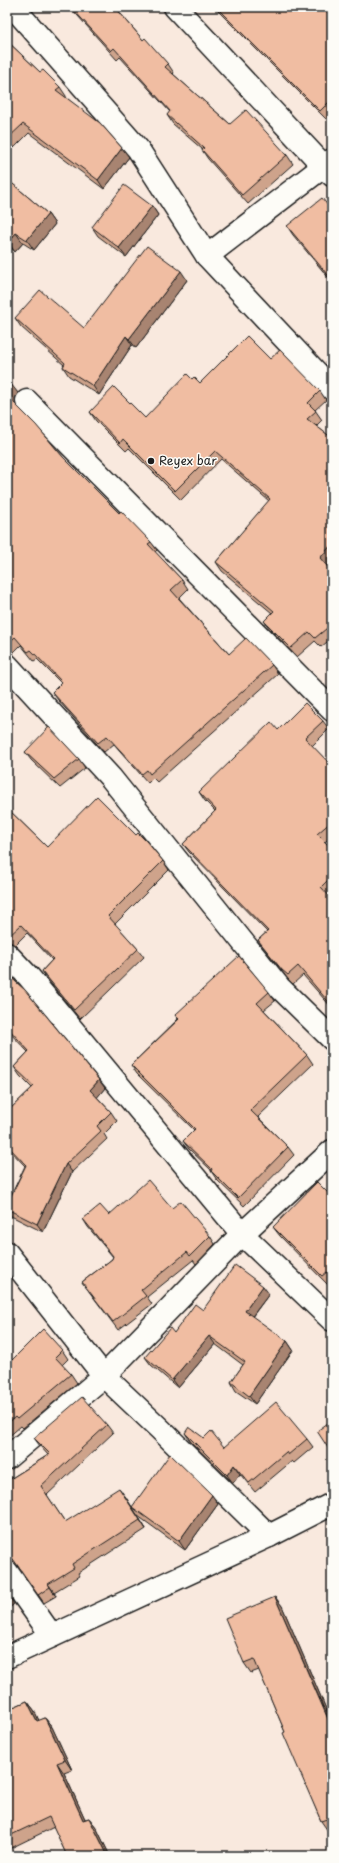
<svg xmlns="http://www.w3.org/2000/svg" width="339" height="1863" font-family="'Playpen Sans',sans-serif">
	<rect width="100%" height="100%" fill="#f9e9de"/>
	<filter id="ink" filterUnits="userSpaceOnUse"><feTurbulence type="fractalNoise" baseFrequency=".025" numOctaves="2"/><feDisplacementMap in="SourceGraphic" scale="8" xChannelSelector="R" yChannelSelector="G"/><feConvolveMatrix kernelMatrix="1 2 1 2 8 2 1 2 1" color-interpolation-filters="sRGB"/></filter>
	<g filter="url(#ink)">
		<g fill="none" stroke-linecap="round" stroke-linejoin="round">
			<g stroke="#1c1c1c" stroke-width="25">
				<g id="minor">
					<polyline points="13,7 138,149 207,256 332,389"/>
					<polyline points="175,7 332,175"/>
					<polyline points="207,256 332,160"/>
					<polyline points="27,401 332,710"/>
					<polyline points="7,665 111,778 279,987 332,1039"/>
					<polyline points="7,954 29,977 242,1234 332,1320"/>
					<polyline points="7,1253 104,1376 161,1430 269,1536"/>
					<polyline points="7,1458 104,1376 242,1234 332,1151"/>
					<polyline points="7,1572 52,1636"/>
				</g>
			</g>
			<g stroke="#1c1c1c" stroke-width="25">
				<polyline id="tertiary" points="7,1657 269,1536 332,1504"/>
			</g>
			<use href="#minor" stroke="#fdfcf7" stroke-width="22"/>
			<use href="#tertiary" stroke="#fdfcf7" stroke-width="22"/>
		</g>
		<g fill="#cea38b" stroke="#1c1c1c">
			<polygon points="70,7 115,7 143,40 168,64 174,73 173,74 230,124 287,155 293,164 248,204 208,159 202,150 202,149 173,124 167,115 170,112 120,57 117,60"/>
			<polygon points="214,7 332,7 332,114 326,119"/>
			<polygon points="7,41 40,72 60,87 66,96 66,97 129,157 104,189 29,133 14,148 7,141"/>
			<polygon points="7,179 48,214 55,224 34,250 23,243 15,252 7,245"/>
			<polygon points="152,206 158,215 126,257 98,236 92,227"/>
			<polygon points="332,211 332,282 293,235 287,226"/>
			<polygon points="187,280 136,348 132,345 99,395 69,376 63,367 64,365 21,327 15,318 84,328"/>
			<polygon points="270,359 320,391 326,400 315,410 322,420 316,426 332,438 332,560 327,566 332,572 332,638 321,647 315,641 297,657 270,629 264,621 272,613 222,571 216,562 269,501 221,459 181,500 129,448 126,451 96,421 90,412 145,418 192,379 200,383"/>
			<polygon points="7,382 18,393 15,398 15,404 63,457 119,513 151,542 157,550 155,552 182,580 188,589 179,598 229,654 272,665 278,674 157,782 153,778 148,783 114,744 104,752 58,700 52,692 61,683 37,659 34,661 21,645 12,654 7,653"/>
			<polygon points="323,721 329,729 312,746 332,766 332,835 325,842 332,849 332,891 328,895 332,899 332,1008 303,975 293,984 288,979 264,948 258,940 267,932 189,852 183,844 215,811 205,801 199,792 278,730"/>
			<polygon points="25,752 79,759 85,768 60,788 31,760"/>
			<polygon points="7,808 47,847 136,835 163,861 169,870 115,924 138,949 144,957 80,1019 48,980 42,971 52,960 27,933 15,945 10,942 7,942"/>
			<polygon points="7,974 99,1080 105,1088 97,1097 111,1112 117,1121 104,1134 107,1139 72,1172 43,1232 11,1216 7,1211 7,1204 25,1166 7,1147 7,1112 32,1088 20,1076 14,1067 28,1052 7,1030"/>
			<polygon points="269,992 275,1001 264,1010 307,1055 313,1064 258,1117 288,1147 294,1155 244,1206 217,1180 211,1171 211,1170 189,1149 183,1141 194,1130 137,1074 131,1065 178,1019 175,1015"/>
			<polygon points="332,1197 332,1281 328,1285 280,1236 273,1227"/>
			<polygon points="172,1208 210,1236 215,1244 196,1264 193,1260 147,1297 152,1304 118,1330 82,1282 112,1259 113,1257 88,1227 83,1219 109,1215"/>
			<polygon points="269,1294 252,1317 287,1341 293,1350 255,1404 236,1391 231,1382 243,1365 215,1344 178,1388 151,1365 145,1357 203,1310"/>
			<polygon points="62,1350 68,1359 62,1365 71,1374 77,1383 23,1428 21,1426 7,1438 7,1365"/>
			<polygon points="107,1425 113,1433 47,1495 65,1522 125,1496 146,1529 78,1573 80,1576 54,1592 56,1596 44,1603 17,1565 12,1561 7,1560 7,1481 48,1455 40,1446 34,1438"/>
			<polygon points="185,1433 204,1438 224,1447 307,1439 313,1447 294,1463 292,1461 255,1492 240,1474 233,1483 191,1442"/>
			<polygon points="218,1504 185,1550 138,1516 132,1507"/>
			<polygon points="7,1593 14,1604 7,1610"/>
			<polygon points="275,1597 282,1606 332,1723 332,1829 328,1831 321,1821 285,1732 259,1670 251,1673 244,1663"/>
			<polygon points="27,1701 34,1710 39,1721 45,1718 52,1727 72,1770 64,1773 85,1819 89,1818 96,1827 110,1856 67,1856 54,1827 7,1850 7,1710"/>
		</g>
		<g fill="#a88471" stroke="#1c1c1c">
			<polygon points="122,148 129,157 104,189 98,180"/>
			<polygon points="152,206 158,215 126,257 119,248"/>
			<polygon points="48,214 55,224 34,250 27,240"/>
			<polygon points="16,233 23,243 15,252 8,242"/>
			<polygon points="181,271 187,280 136,348 129,339"/>
			<polygon points="126,336 132,345 99,395 93,386"/>
			<polygon points="11,384 18,393 15,398 15,404 12,401 9,395 9,389"/>
			<polygon points="332,544 332,560 326,567 320,558"/>
			<polygon points="99,1080 105,1088 96,1099 90,1090"/>
			<polygon points="66,1164 72,1172 43,1232 37,1224"/>
			<polygon points="263,1286 269,1294 250,1319 245,1311"/>
			<polygon points="209,1336 215,1344 178,1388 172,1380"/>
			<polygon points="287,1341 293,1350 255,1404 249,1396"/>
			<polygon points="234,1465 240,1474 233,1483 227,1475"/>
			<polygon points="119,1488 125,1496 146,1529 140,1520"/>
			<polygon points="212,1495 218,1504 185,1550 179,1541"/>
			<polygon points="48,1584 54,1592 56,1596"/>
			<polygon points="275,1597 282,1606 332,1723 332,1727"/>
			<polygon points="27,1701 34,1710 44,1731 37,1721"/>
			<polygon points="45,1718 52,1727 72,1770 65,1760"/>
			<polygon points="57,1763 64,1773 90,1830 83,1820"/>
			<polygon points="89,1818 96,1827 110,1856 108,1856"/>
		</g>
		<g fill="#f0bda2" stroke="#1c1c1c">
			<polygon points="71,7 115,7 143,40 145,38 168,64 165,67 230,124 246,110 287,155 242,195 202,150 204,148 167,115 170,111 114,48 111,51"/>
			<polygon points="216,7 332,7 332,99 320,111"/>
			<polygon points="7,41 40,72 43,70 60,87 56,90 100,123 122,148 98,180 23,124 7,139"/>
			<polygon points="7,179 48,214 27,240 16,233 8,242 7,241"/>
			<polygon points="124,185 152,206 119,248 92,227"/>
			<polygon points="322,198 332,211 332,280 287,226"/>
			<polygon points="147,246 181,271 129,339 126,336 93,386 63,367 65,363 15,318 40,290 84,328"/>
			<polygon points="247,336 270,359 280,350 320,391 308,403 316,411 307,419 332,438 332,544 320,558 332,572 332,624 315,638 309,632 291,648 264,621 274,611 216,562 270,499 215,451 175,491 123,439 120,443 90,412 114,387 145,418 187,374 192,379 194,377 200,383"/>
			<polygon points="7,382 11,384 9,389 9,395 12,401 36,425 63,457 119,513 121,511 151,542 148,544 182,580 171,590 229,654 246,638 272,665 150,774 147,770 142,774 107,736 98,743 52,692 62,682 31,650 28,652 15,637 7,644"/>
			<polygon points="305,703 323,721 305,738 332,766 332,784 331,785 332,785 332,821 317,834 332,849 332,876 321,887 332,899 332,1006 298,966 288,975 282,970 258,940 268,931 183,844 216,810 199,792 271,722 278,730"/>
			<polygon points="49,727 79,759 54,779 25,752"/>
			<polygon points="97,796 136,835 138,833 147,842 163,861 108,916 138,949 74,1010 42,971 53,959 21,925 9,936 7,935 7,808 47,847"/>
			<polygon points="239,956 269,992 257,1003 307,1055 250,1110 288,1147 238,1198 211,1171 212,1169 183,1141 195,1129 131,1065 179,1019 175,1015"/>
			<polygon points="7,974 25,990 99,1080 90,1090 111,1112 97,1126 101,1131 66,1164 37,1224 7,1209 7,1204 26,1165 7,1145 7,1112 34,1086 14,1067 29,1051 7,1027"/>
			<polygon points="148,1180 172,1208 181,1201 210,1236 190,1256 187,1252 141,1290 146,1296 113,1322 82,1282 112,1259 113,1256 83,1219 100,1205 109,1215"/>
			<polygon points="317,1182 332,1197 332,1278 327,1272 322,1276 273,1227"/>
			<polygon points="235,1265 263,1286 245,1311 287,1341 249,1396 231,1382 245,1362 209,1336 172,1380 145,1357 170,1328 174,1333 195,1304 203,1310"/>
			<polygon points="43,1329 62,1350 55,1357 71,1374 17,1419 15,1417 7,1424 7,1365"/>
			<polygon points="82,1397 107,1425 41,1486 65,1522 119,1488 140,1520 72,1564 74,1568 48,1584 50,1587 38,1595 11,1556 7,1553 7,1481 50,1454 34,1438"/>
			<polygon points="276,1402 307,1439 288,1455 286,1452 249,1483 234,1465 227,1475 185,1433 189,1427 204,1438 211,1431 224,1447"/>
			<polygon points="332,1420 332,1454 317,1431"/>
			<polygon points="170,1454 212,1495 179,1541 132,1507"/>
			<polygon points="275,1597 331,1726 332,1726 332,1817 321,1821 283,1733 285,1732 254,1659 244,1663 225,1618"/>
			<polygon points="27,1701 37,1721 45,1718 65,1760 57,1763 83,1820 89,1818 108,1856 67,1856 49,1817 7,1837 7,1710"/>
		</g>
	</g>
	<circle fill="#1c1c1c" stroke="#fdfcf7" stroke-width="1.5" cx="151" cy="461" r="4"/>
	<g text-anchor="middle" stroke-width="3" stroke-linejoin="round" paint-order="stroke">
		<g font-size="12" fill="#1c1c1c" stroke="#fdfcf7" text-anchor="start">
			<text x="159" y="465">Reyex bar</text>
		</g>
	</g>
	<rect width="339" height="1863" fill="none" stroke="#fdfcf7" stroke-width="24"/>
	<rect x="12" y="12" width="315" height="1839" fill="none" stroke="#1c1c1c" stroke-width="1.5" filter="url(#ink)"/>
</svg>
